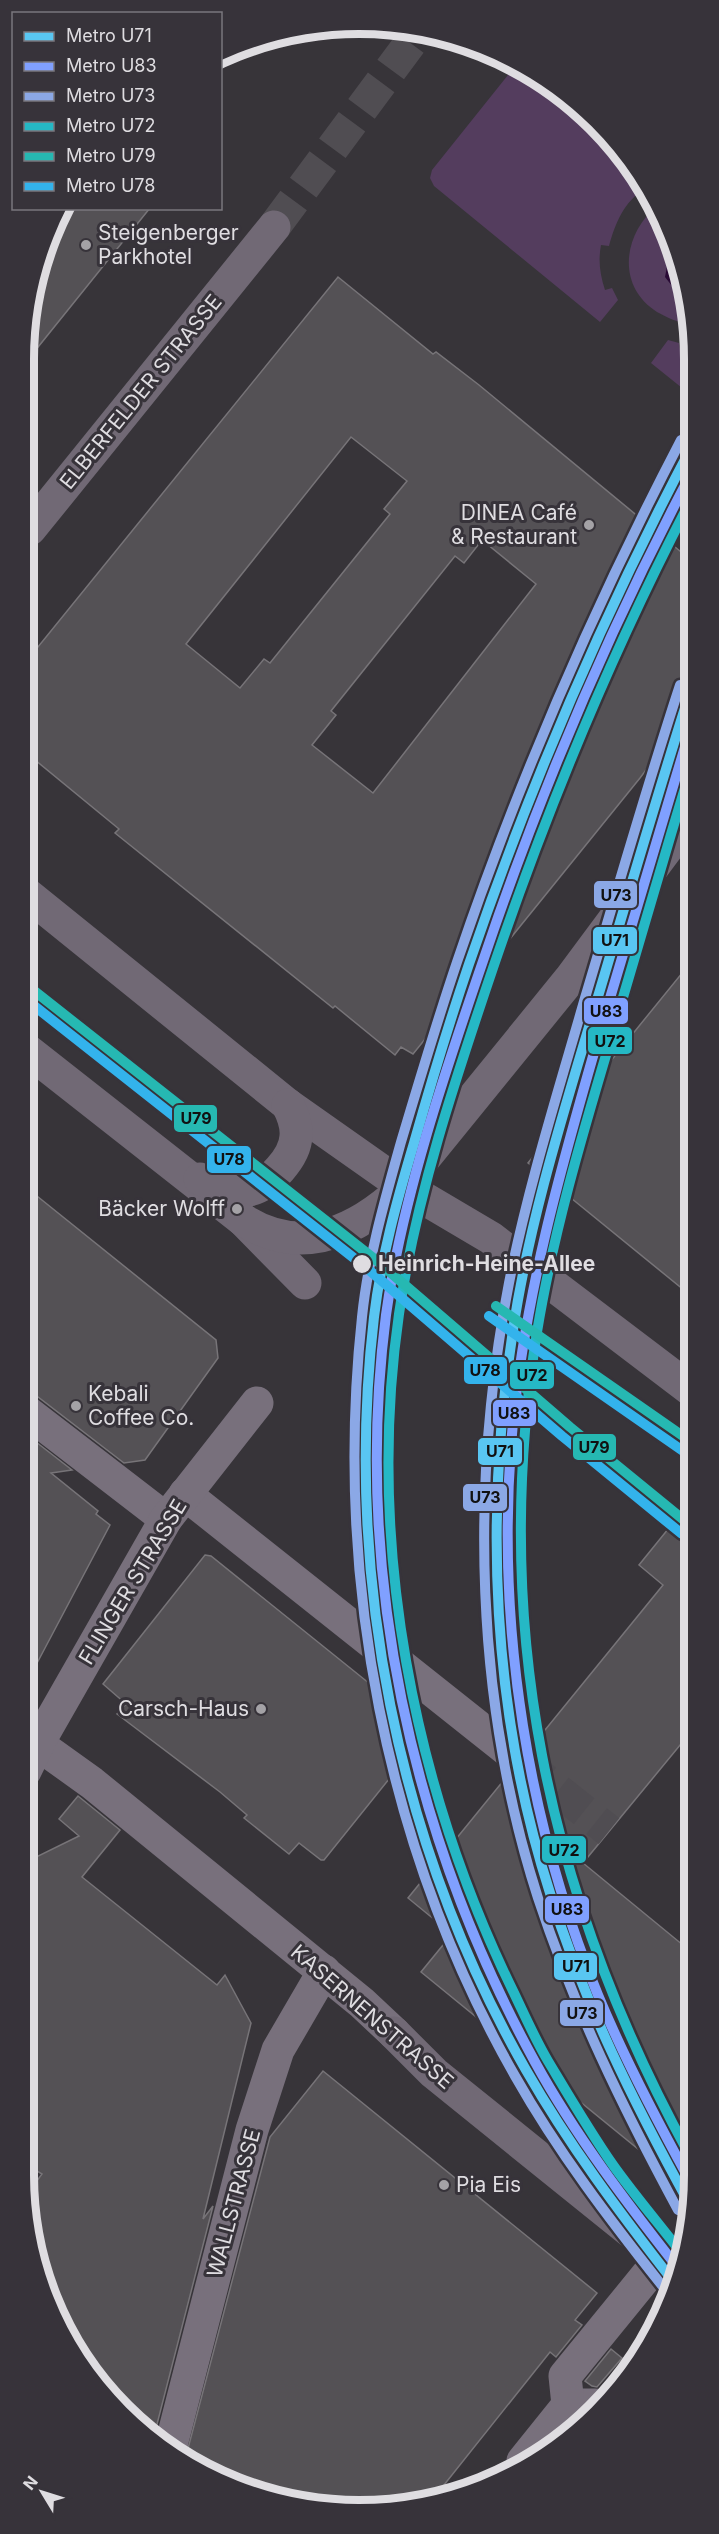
<svg xmlns="http://www.w3.org/2000/svg" width="719" height="2534" font-family="Inter,sans-serif">
	<rect width="100%" height="100%" fill="#373439"/>
	<g fill="#543d5e">
		<path d="M516,65L527,69L612,138L645,189C624,201 615,224 609,246L601,245C598,261 600,275 605,290L612,288L618,300L600,322L434,186L430,178L432,170Z"/>
		<path d="M657,206L692,316V323C680,324 668,318 657,312C616,286 623,234 657,206Z"/>
		<polygon points="668,340 679,343 680,350 692,351 692,396 651,363"/>
	</g>
	<polygon fill="#290a35" points="668,235 684,289 683,289 672,286 665,277 668,261 662,247"/>
	<g fill="#545155" stroke="#777478" stroke-width="1.5" fill-rule="evenodd">
		<polygon points="66,208 150,208 30,357 30,294"/>
		<path d="M338,277L433,354L436,352L479,385L692,561L691,710L640,778L475,982L473,980L413,1054L401,1047L395,1055L335,1006L333,1008L115,833L119,829L29,755V658ZM351,437L407,481L384,509L390,514L270,663L264,659L240,688L186,644ZM482,540L536,584L373,793L312,745L336,715L331,711L455,556L464,563Z"/>
		<polygon points="691,962 690,1295 528,1163"/>
		<polygon points="27,1188 216,1340 218,1358 145,1460 124,1463 38,1397 27,1394"/>
		<polygon points="27,1435 72,1470 51,1473 98,1511 96,1514 110,1525 26,1684"/>
		<polygon points="690,1502 690,1733 583,1863 689,1950 689,2119 654,2162 421,1972 452,1934 408,1898 508,1775 517,1778 526,1778 535,1771 539,1762 538,1754 532,1746 663,1585 639,1565"/>
		<polygon points="205,1555 211,1556 426,1729 426,1733 324,1860 321,1860 299,1843 289,1854 244,1818 247,1815 220,1792 117,1714 126,1704 103,1684"/>
		<polygon points="78,1796 120,1830 82,1877 217,1985 225,1975 251,2023 203,2219 213,2206 155,2432 107,2396 49,2303 28,2193 42,2174 24,2163 25,1868 32,1859 79,1836 59,1819"/>
		<polygon points="323,2071 597,2293 575,2320 582,2325 556,2357 550,2352 432,2500 337,2509 211,2475 186,2456 270,2137"/>
		<polygon points="611,2349 622,2358 597,2387 592,2386 585,2381"/>
	</g>
	<g fill="none" stroke-linecap="round" stroke-linejoin="round">
		<polyline stroke="#504d52" stroke-width="33" stroke-dasharray="33 16" stroke-linecap="butt" points="520,1760 609,1831"/>
		<polyline stroke="#504d52" stroke-width="33" stroke-dasharray="33 16" stroke-linecap="butt" points="274,227 420,30"/>
		<g stroke="#78707c" stroke-width="33">
			<polyline points="27,1412 166,1519"/>
			<polyline points="185,1494 520,1760"/>
			<polyline points="25,1735 92,1783 362,2003 394,2033"/>
			<polyline points="25,1771 41,1738 166,1519 257,1403"/>
			<polyline points="568,2405 595,2405"/>
			<polyline points="171,2445 252,2130 278,2050 324,1971"/>
			<polyline points="523,2461 568,2405 565,2376 662,2257"/>
		</g>
		<g stroke="#716975" stroke-width="33">
			<polyline points="30,529 274,227"/>
			<polyline points="28,895 288,1105 403,1186 491,1238 690,1389"/>
			<polyline points="28,1051 243,1220 305,1283"/>
			<path d="M200,1179C215,1185 233,1193 249,1190C270,1185 295,1157 296,1136C297,1125 293,1115 288,1105"/>
			<path d="M243,1220C297,1254 347,1236 392,1198L570,979L691,816"/>
			<polyline points="394,2033 434,2073 677,2269"/>
		</g>
		<g stroke="#37333a" stroke-width="15">
			<g id="metro-1">
				<path d="M689,2203C634,2103 584,2003 550,1893C492,1712 484,1517 513,1330C530,1217 565,1108 597,1000C628,896 658,792 691,689"/>
				<path d="M673,2281C620,2213 569,2145 526,2070C397,1845 344,1574 374,1317C381,1258 397,1200 414,1143C431,1083 449,1023 469,964C530,785 604,613 692,446"/>
			</g>
		</g>
		<g stroke="#37333a" stroke-width="15">
			<g id="metro-2">
				<path d="M689,2179C656,2119 624,2058 598,1995C528,1824 497,1631 511,1446C522,1302 562,1163 602,1025C632,925 661,826 691,727"/>
				<path d="M678,2268C626,2202 575,2135 535,2062C411,1836 353,1571 386,1315C402,1198 445,1072 483,961C540,792 609,629 692,472"/>
			</g>
		</g>
		<g stroke="#37333a" stroke-width="15">
			<g id="metro-3">
				<path d="M678,2210C622,2106 575,2010 538,1898C475,1702 470,1484 509,1283C528,1187 558,1092 585,998C616,894 646,789 680,685"/>
				<path d="M664,2288C610,2220 558,2152 515,2076C385,1848 334,1577 362,1317C368,1258 385,1199 401,1142C419,1082 437,1021 457,962C518,782 593,609 681,440"/>
			</g>
		</g>
		<g stroke="#37333a" stroke-width="15">
			<g id="metro-4">
				<path d="M689,2154C547,1895 490,1625 537,1332C553,1234 581,1139 609,1045C636,952 663,860 691,768"/>
				<path d="M683,2255C660,2225 635,2196 613,2165C590,2132 569,2096 548,2061C535,2039 525,2016 514,1993C413,1787 366,1543 399,1314C416,1196 455,1080 493,968C548,806 613,649 692,498"/>
			</g>
		</g>
		<g stroke="#37333a" stroke-width="15">
			<g id="metro-5">
				<polyline points="28,986 377,1261 570,1427 690,1525"/>
				<polyline points="496,1306 690,1441"/>
			</g>
		</g>
		<g stroke="#37333a" stroke-width="15">
			<g id="metro-6">
				<polyline points="28,1001 369,1270 562,1436 682,1534"/>
				<polyline points="489,1316 683,1451"/>
			</g>
		</g>
		<use href="#metro-1" stroke="#59c6f2" stroke-width="10"/>
		<use href="#metro-2" stroke="#80a0ff" stroke-width="10"/>
		<use href="#metro-3" stroke="#8ba8e6" stroke-width="10"/>
		<use href="#metro-4" stroke="#25b8c5" stroke-width="10"/>
		<use href="#metro-5" stroke="#26b8b2" stroke-width="10"/>
		<use href="#metro-6" stroke="#33b3ec" stroke-width="10"/>
	</g>
	<g fill="#a4a2a6" stroke="#37333a" stroke-width="2">
		<circle cx="86" cy="245" r="6"/>
		<circle cx="589" cy="525" r="6"/>
		<circle cx="237" cy="1209" r="6"/>
		<circle cx="76" cy="1406" r="6"/>
		<circle cx="261" cy="1709" r="6"/>
		<circle cx="444" cy="2185" r="6"/>
	</g>
	<circle fill="#dfdde1" stroke="#37333a" stroke-width="2" cx="362" cy="1264" r="10"/>
	<g text-anchor="middle" stroke-width="6" stroke-linejoin="round" paint-order="stroke">
		<g font-size="21" fill="#dfdde1" stroke="#37333a" text-anchor="start">
			<text x="98" y="240">Steigenberger<tspan x="98" dy="24">Parkhotel</tspan></text>
			<text x="577" y="520" text-anchor="end">DINEA Café<tspan x="577" dy="24">&amp; Restaurant</tspan></text>
			<text x="225" y="1216" text-anchor="end">Bäcker Wolff</text>
			<text x="88" y="1401">Kebali<tspan x="88" dy="24">Coffee Co.</tspan></text>
			<text x="249" y="1716" text-anchor="end">Carsch-Haus</text>
			<text x="456" y="2192">Pia Eis</text>
		</g>
		<g font-size="21" fill="#dfdde1" stroke="#37333a">
			<text transform="translate(141 392) rotate(-51)" y="7">ELBERFELDER STRASSE</text>
			<text transform="translate(133 1582) rotate(-59)" y="7">FLINGER STRASSE</text>
			<text transform="translate(372 2017) rotate(41)" y="7">KASERNENSTRASSE</text>
			<text transform="translate(234 2203) rotate(-75)" y="7">WALLSTRASSE</text>
		</g>
		<g font-size="21" font-weight="bold" fill="#dfdde1" stroke="#37333a" text-anchor="start">
			<text x="378" y="1271">Heinrich-Heine-Allee</text>
		</g>
	</g>
	<path d="M0 0H719V2534H0ZM359 34H359A325 325 0 0 1 684 359V2175A325 325 0 0 1 359 2500H359A325 325 0 0 1 34 2175V359A325 325 0 0 1 359 34Z" fill="#37333a" fill-rule="evenodd"/>
	<path fill="none" stroke="#dfdde1" stroke-width="8" d="M359 34H359A325 325 0 0 1 684 359V2175A325 325 0 0 1 359 2500H359A325 325 0 0 1 34 2175V359A325 325 0 0 1 359 34Z"/>
	<g stroke="#37333a" stroke-width="2">
		<rect x="593" y="880" width="45" height="29" rx="6" fill="#8ba8e6"/>
		<rect x="592" y="926" width="46" height="29" rx="6" fill="#59c6f2"/>
		<rect x="583" y="997" width="46" height="28" rx="6" fill="#80a0ff"/>
		<rect x="587" y="1026" width="46" height="29" rx="6" fill="#25b8c5"/>
		<rect x="173" y="1104" width="45" height="29" rx="6" fill="#26b8b2"/>
		<rect x="206" y="1145" width="46" height="29" rx="6" fill="#33b3ec"/>
		<rect x="463" y="1356" width="45" height="29" rx="6" fill="#33b3ec"/>
		<rect x="509" y="1361" width="46" height="29" rx="6" fill="#25b8c5"/>
		<rect x="492" y="1399" width="45" height="28" rx="6" fill="#80a0ff"/>
		<rect x="572" y="1433" width="45" height="28" rx="6" fill="#26b8b2"/>
		<rect x="477" y="1437" width="46" height="29" rx="6" fill="#59c6f2"/>
		<rect x="462" y="1483" width="46" height="29" rx="6" fill="#8ba8e6"/>
		<rect x="541" y="1835" width="46" height="29" rx="6" fill="#25b8c5"/>
		<rect x="544" y="1895" width="46" height="29" rx="6" fill="#80a0ff"/>
		<rect x="553" y="1952" width="45" height="29" rx="6" fill="#59c6f2"/>
		<rect x="559" y="1999" width="45" height="28" rx="6" fill="#8ba8e6"/>
	</g>
	<g font-size="16" text-anchor="middle" font-weight="bold" fill="#111">
		<text x="616" y="901">U73</text>
		<text x="615" y="946">U71</text>
		<text x="606" y="1017">U83</text>
		<text x="610" y="1047">U72</text>
		<text x="196" y="1124">U79</text>
		<text x="229" y="1165">U78</text>
		<text x="485" y="1376">U78</text>
		<text x="532" y="1381">U72</text>
		<text x="514" y="1419">U83</text>
		<text x="594" y="1453">U79</text>
		<text x="500" y="1457">U71</text>
		<text x="485" y="1503">U73</text>
		<text x="564" y="1856">U72</text>
		<text x="567" y="1915">U83</text>
		<text x="576" y="1972">U71</text>
		<text x="582" y="2019">U73</text>
	</g>
	<rect x="12" y="12" width="210" height="198" fill="#37333a" stroke="#7a777d" stroke-width="1.5"/>
	<rect x="24" y="32" width="30" height="9" fill="#59c6f2" stroke="#7a777d" stroke-width="1.5"/>
	<text x="66" y="42" font-size="18" fill="#dfdde1">Metro U71</text>
	<rect x="24" y="62" width="30" height="9" fill="#80a0ff" stroke="#7a777d" stroke-width="1.5"/>
	<text x="66" y="72" font-size="18" fill="#dfdde1">Metro U83</text>
	<rect x="24" y="92" width="30" height="9" fill="#8ba8e6" stroke="#7a777d" stroke-width="1.5"/>
	<text x="66" y="102" font-size="18" fill="#dfdde1">Metro U73</text>
	<rect x="24" y="122" width="30" height="9" fill="#25b8c5" stroke="#7a777d" stroke-width="1.5"/>
	<text x="66" y="132" font-size="18" fill="#dfdde1">Metro U72</text>
	<rect x="24" y="152" width="30" height="9" fill="#26b8b2" stroke="#7a777d" stroke-width="1.5"/>
	<text x="66" y="162" font-size="18" fill="#dfdde1">Metro U79</text>
	<rect x="24" y="182" width="30" height="9" fill="#33b3ec" stroke="#7a777d" stroke-width="1.5"/>
	<text x="66" y="192" font-size="18" fill="#dfdde1">Metro U78</text>
	<g transform="translate(42 2492) rotate(308)" stroke="#37333a" stroke-width="4.5" paint-order="stroke">
	<path d="M0-4.5L10 22L0 15L-10 22Z" fill="#dfdde1"/>
	<text y="-9" font-size="16" font-weight="bold" text-anchor="middle" fill="#dfdde1">N</text>
	</g>
</svg>
